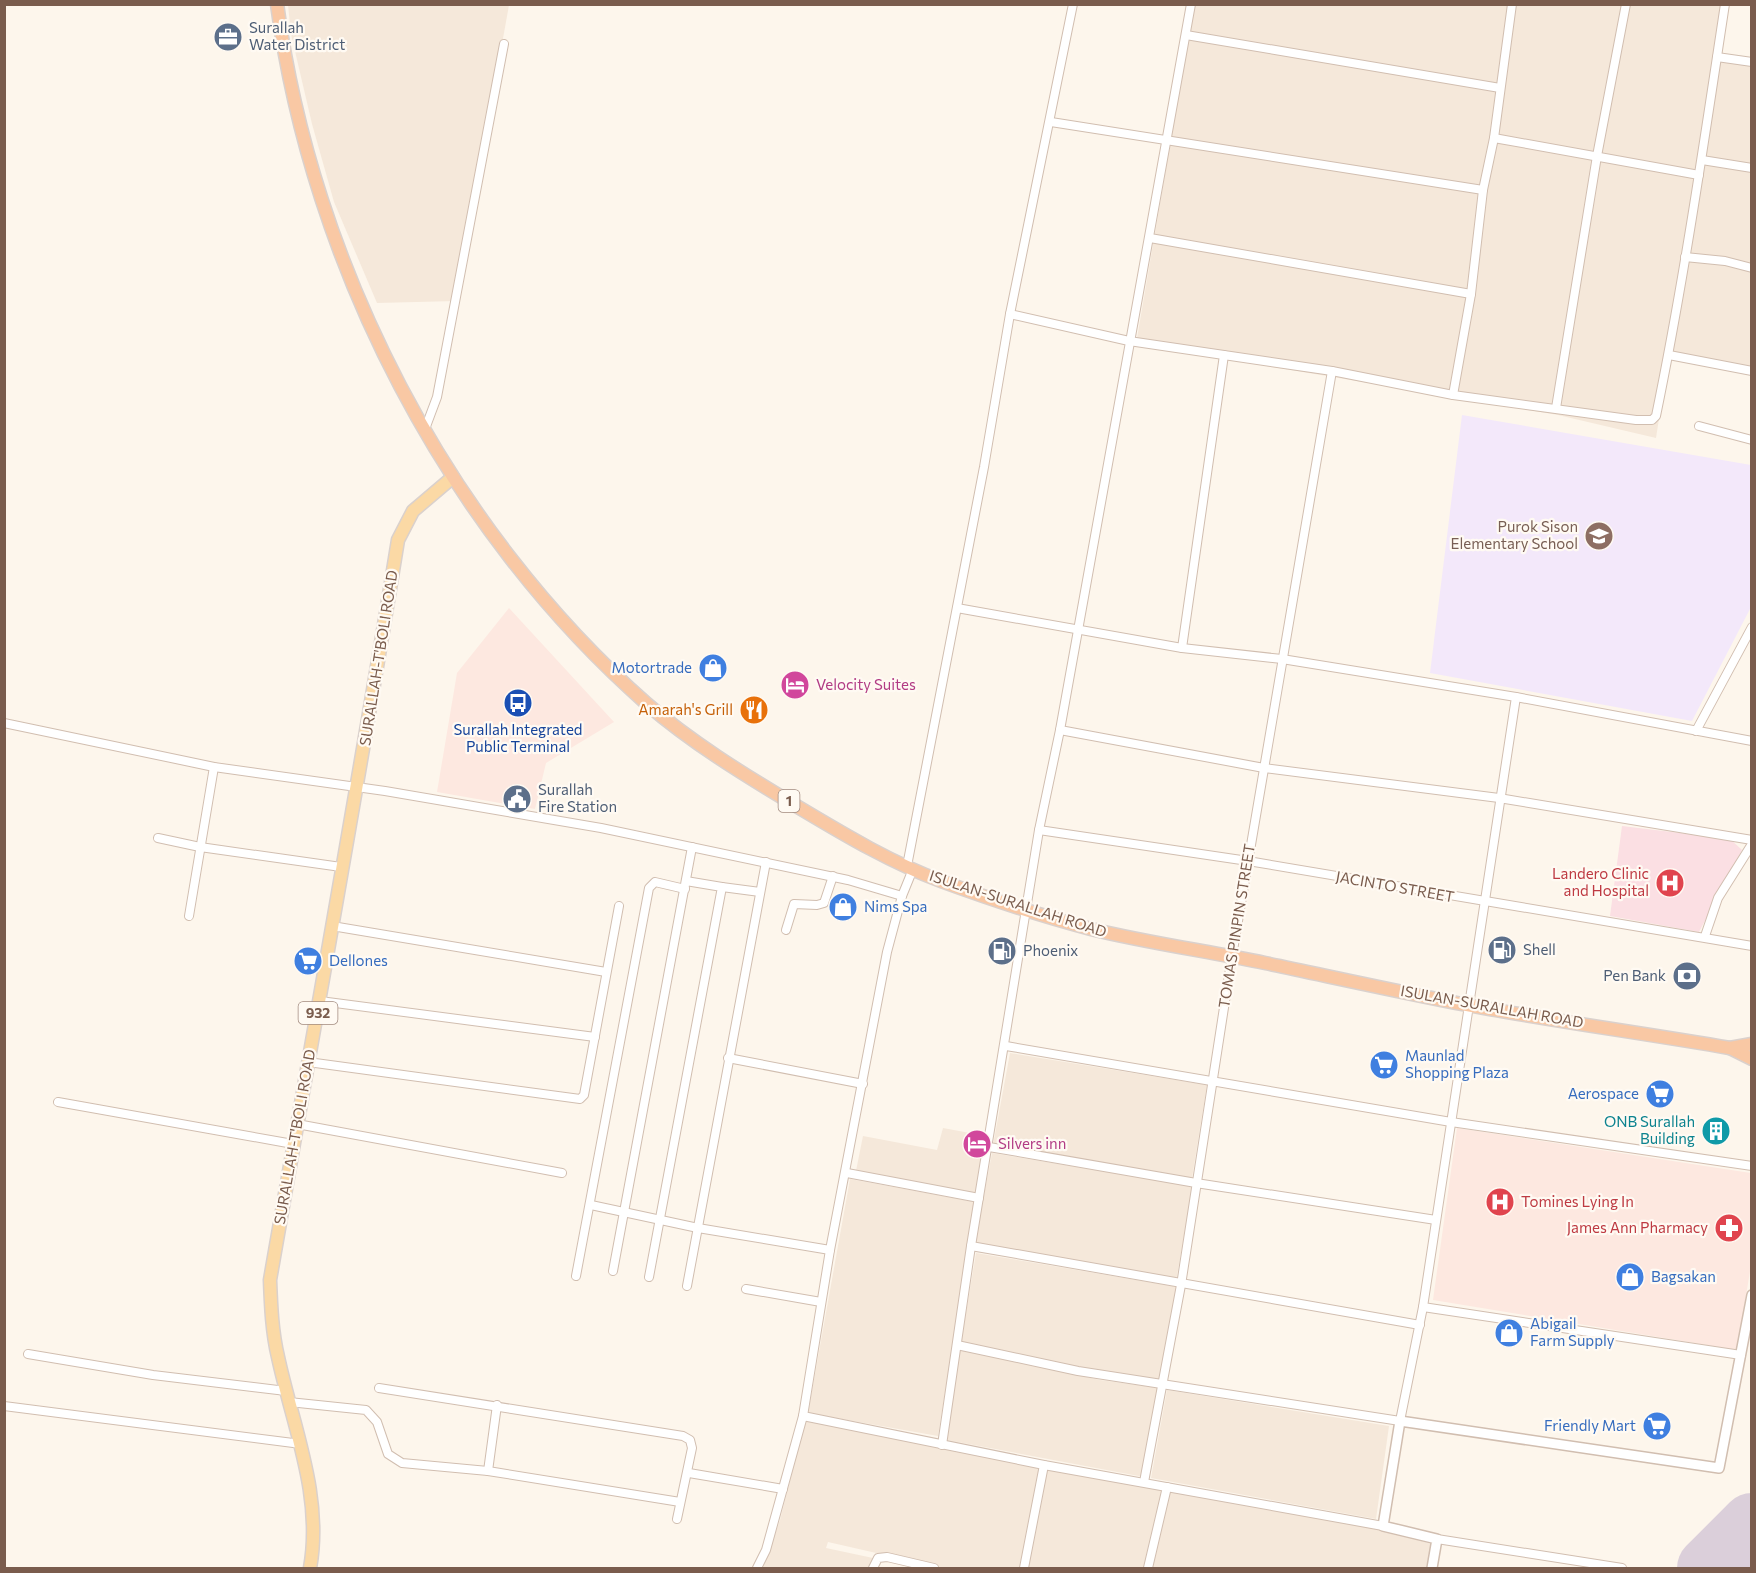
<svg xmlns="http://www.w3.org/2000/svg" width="1756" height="1573" font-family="Commissioner,sans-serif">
	<rect width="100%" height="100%" fill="#fdf6ec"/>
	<g fill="#f5e8da">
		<polygon points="288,5 509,5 456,301 377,303 334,202 312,124 291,34"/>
		<polygon points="1194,5 1728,5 1718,58 1751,63 1751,372 1669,355 1656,438 1558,415 1136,344"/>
		<polygon points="1010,1053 1207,1085 1192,1178 993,1145"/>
		<polygon points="943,1128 986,1136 975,1194 856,1171 863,1136 937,1150"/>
		<polygon points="992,1153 1193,1186 1176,1281 975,1243"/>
		<polygon points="850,1179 975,1202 938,1436 808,1413"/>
		<polygon points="976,1253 1178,1287 1162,1380 1100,1371 961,1343"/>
		<polygon points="960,1349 1100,1380 1159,1388 1144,1477 947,1440"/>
		<polygon points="1167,1390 1389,1426 1376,1519 1151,1478"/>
		<polygon points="805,1421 1041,1464 1022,1568 942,1568 828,1542 826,1548 873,1558 871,1568 763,1568 780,1520"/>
		<polygon points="1048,1465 1164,1488 1145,1568 1028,1568"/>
		<polygon points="1170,1490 1388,1530 1431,1544 1426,1568 1152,1568"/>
	</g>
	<g fill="#fde8e0">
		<polygon points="509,608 614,722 546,763 535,809 437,792 457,673"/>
		<polygon points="1457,1128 1751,1173 1751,1265 1737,1350 1433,1300"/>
	</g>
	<polygon fill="#f3e8fa" points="1462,415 1751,465 1751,607 1692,721 1430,673"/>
	<polygon fill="#fbdfe3" points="1622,826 1730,839 1742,850 1699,932 1610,916"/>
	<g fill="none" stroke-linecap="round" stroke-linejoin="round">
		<polyline stroke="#dbcfda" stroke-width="62" points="1708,1568 1752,1524"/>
		<g stroke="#d1beb0" stroke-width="10">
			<g id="minor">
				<polyline points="1186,35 1500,88"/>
				<polyline points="1717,57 1752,62"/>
				<polyline points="1051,122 1483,190"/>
				<polyline points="1494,138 1699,175"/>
				<polyline points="1702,160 1752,168"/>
				<polyline points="1150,238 1471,294"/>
				<polyline points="1685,257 1725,261 1752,268"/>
				<path d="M1010,314L1129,341L1332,371L1453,395L1636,420H1652L1656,416C1684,280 1704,142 1725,4"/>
				<polyline points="1669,355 1752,371"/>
				<polyline points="1453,395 1471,294 1483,190 1494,138 1512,4"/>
				<polyline points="1556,408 1597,156 1626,4"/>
				<polyline points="1699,426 1752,440"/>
				<polyline points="425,429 437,397 504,44"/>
				<polyline points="957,608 1182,648 1282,659 1516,697 1752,741"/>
				<polyline points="1182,648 1224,355"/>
				<polyline points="4,723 214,767 385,791 601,828 848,880 902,896"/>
				<polyline points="1060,730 1264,768 1499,798 1752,840"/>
				<polyline points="1696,731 1752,627"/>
				<polyline points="1039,830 1248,861 1752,946"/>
				<polyline points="158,838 200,847 341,867"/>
				<polyline points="907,866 984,467 1010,314 1073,4"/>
				<polyline points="722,887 760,892"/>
				<polyline points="189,916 214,767"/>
				<polyline points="332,926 606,972"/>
				<polyline points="786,930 794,904 817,905 824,903 833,876"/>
				<polyline points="1705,936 1718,898 1752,844"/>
				<polyline points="320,1001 595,1037"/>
				<polyline points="1006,1046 1451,1122 1752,1166"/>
				<polyline points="728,1058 863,1084"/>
				<polyline points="308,1062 580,1099 584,1095 619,906"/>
				<polyline points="58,1102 293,1144"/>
				<polyline points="297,1124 562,1173"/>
				<polyline points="989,1147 1196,1183 1436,1220"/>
				<polyline points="847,1173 979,1198"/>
				<polyline points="591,1205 698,1228 830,1250"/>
				<polyline points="971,1246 1420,1325"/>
				<polyline points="613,1271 692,847"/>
				<polyline points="576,1276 649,888 655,882 685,889"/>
				<polyline points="649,1277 722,887 686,881"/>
				<polyline points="687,1286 766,862"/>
				<polyline points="746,1289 821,1302"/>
				<polyline points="1423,1307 1741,1355"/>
				<polyline points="957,1345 1078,1371 1400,1421 1423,1307 1516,697"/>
				<polyline points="28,1354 153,1375 286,1391"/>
				<polyline points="379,1388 683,1436 690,1440 692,1448 677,1519"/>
				<polyline points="289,1402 366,1410 377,1422 388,1454 402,1463 488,1471 680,1502"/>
				<polyline points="4,1406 301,1444"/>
				<polyline points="803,1416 1044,1465 1383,1526"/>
				<polyline points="942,1445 971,1246 1039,830 1060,730 1191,4"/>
				<polyline points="488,1471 497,1405"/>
				<polyline points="689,1473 783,1489"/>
				<polyline points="1144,1482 1181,1285 1232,956 1332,371"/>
				<polyline points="1437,1539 1622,1568"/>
				<polyline points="757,1568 766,1550 803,1416 830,1250 887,952 902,896 913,869"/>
				<polyline points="873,1568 878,1558 887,1557 934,1568"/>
				<polyline points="1024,1568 1044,1465"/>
				<polyline points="1148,1568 1167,1487"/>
			</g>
		</g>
		<g stroke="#d1beb0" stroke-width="12">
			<polyline id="tertiary" points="1432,1568 1437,1539 1383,1526 1400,1421 1719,1468 1752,1295"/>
		</g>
		<g stroke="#dad1cd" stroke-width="15">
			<path id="primary" d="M310,1568C323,1496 293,1427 278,1357C272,1332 271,1306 270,1280C313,1033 358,787 398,540L413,511L453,477"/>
		</g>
		<g stroke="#dad1cd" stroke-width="15">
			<g id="trunk">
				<path d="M277,4C312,266 448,529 647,704C691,742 743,774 793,804C840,832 889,862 941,881C990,899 1041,916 1091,929C1148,943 1207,951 1265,963C1332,977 1400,992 1467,1005C1554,1021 1642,1033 1730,1048L1752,1059"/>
				<polyline points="1730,1048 1752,1044"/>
			</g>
		</g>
		<use href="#minor" stroke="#fff" stroke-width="8"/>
		<use href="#tertiary" stroke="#fff" stroke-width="9"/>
		<use href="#primary" stroke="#fbd9a5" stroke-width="12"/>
		<use href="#trunk" stroke="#f9c8a4" stroke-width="12"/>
	</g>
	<defs>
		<g id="office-disc" transform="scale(1.5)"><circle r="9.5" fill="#5c6f8a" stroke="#fffaf3"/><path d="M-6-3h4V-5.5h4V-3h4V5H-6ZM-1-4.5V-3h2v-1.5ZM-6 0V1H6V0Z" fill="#fff"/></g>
		<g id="school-disc" transform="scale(1.5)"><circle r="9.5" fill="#8d6e63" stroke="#fffaf3"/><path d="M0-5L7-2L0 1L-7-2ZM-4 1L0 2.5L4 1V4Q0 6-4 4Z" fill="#fff"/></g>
		<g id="shop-disc" transform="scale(1.5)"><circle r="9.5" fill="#3f7fe0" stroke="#fffaf3"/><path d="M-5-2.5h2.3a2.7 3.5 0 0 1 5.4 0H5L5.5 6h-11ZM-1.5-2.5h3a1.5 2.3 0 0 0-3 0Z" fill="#fff"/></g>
		<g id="hotel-disc" transform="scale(1.5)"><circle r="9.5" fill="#d1479c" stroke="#fffaf3"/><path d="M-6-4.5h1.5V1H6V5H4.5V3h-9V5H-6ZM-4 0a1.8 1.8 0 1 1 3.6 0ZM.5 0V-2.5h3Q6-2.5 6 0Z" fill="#fff"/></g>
		<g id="bus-disc" transform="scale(1.5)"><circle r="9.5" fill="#1a4fb4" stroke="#fffaf3"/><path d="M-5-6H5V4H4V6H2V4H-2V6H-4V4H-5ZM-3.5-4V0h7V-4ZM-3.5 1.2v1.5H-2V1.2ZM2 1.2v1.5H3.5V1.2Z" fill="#fff"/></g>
		<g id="restaurant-disc" transform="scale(1.5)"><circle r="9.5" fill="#e8710a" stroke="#fffaf3"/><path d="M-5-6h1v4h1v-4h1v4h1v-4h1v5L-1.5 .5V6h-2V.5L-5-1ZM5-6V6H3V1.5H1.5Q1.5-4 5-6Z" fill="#fff"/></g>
		<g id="civic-disc" transform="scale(1.5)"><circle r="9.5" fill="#5c6f8a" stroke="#fffaf3"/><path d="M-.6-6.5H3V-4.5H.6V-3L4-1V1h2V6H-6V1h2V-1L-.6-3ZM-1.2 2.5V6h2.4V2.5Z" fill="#fff"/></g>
		<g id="hospital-disc" transform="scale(1.5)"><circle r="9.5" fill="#e0444e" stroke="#fffaf3"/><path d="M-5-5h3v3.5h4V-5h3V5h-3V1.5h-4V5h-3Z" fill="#fff"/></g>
		<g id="fuel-disc" transform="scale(1.5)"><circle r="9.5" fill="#5c6f8a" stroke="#fffaf3"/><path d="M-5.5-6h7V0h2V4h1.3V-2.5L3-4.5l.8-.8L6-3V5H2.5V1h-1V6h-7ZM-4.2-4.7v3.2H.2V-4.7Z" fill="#fff"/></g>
		<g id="supermarket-disc" transform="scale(1.5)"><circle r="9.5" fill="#3f7fe0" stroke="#fffaf3"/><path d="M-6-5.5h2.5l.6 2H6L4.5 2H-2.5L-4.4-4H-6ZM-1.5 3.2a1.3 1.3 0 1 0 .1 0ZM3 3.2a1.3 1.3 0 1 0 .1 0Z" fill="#fff"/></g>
		<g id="bank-disc" transform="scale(1.5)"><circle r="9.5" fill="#5c6f8a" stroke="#fffaf3"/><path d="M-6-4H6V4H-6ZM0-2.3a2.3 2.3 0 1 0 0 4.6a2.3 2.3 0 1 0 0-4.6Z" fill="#fff"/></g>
		<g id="building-disc" transform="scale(1.5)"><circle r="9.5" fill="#0f9aa8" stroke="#fffaf3"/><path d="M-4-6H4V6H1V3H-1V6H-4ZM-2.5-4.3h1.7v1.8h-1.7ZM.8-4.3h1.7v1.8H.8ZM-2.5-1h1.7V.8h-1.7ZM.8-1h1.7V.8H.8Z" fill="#fff"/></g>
		<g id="pharmacy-disc" transform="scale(1.5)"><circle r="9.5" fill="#e0444e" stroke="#fffaf3"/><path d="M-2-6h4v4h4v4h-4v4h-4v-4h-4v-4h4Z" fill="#fff"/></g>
	</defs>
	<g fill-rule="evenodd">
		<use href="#office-disc" x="228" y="37"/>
		<use href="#school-disc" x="1599" y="536"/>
		<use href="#shop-disc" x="713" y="668"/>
		<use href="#hotel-disc" x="795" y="685"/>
		<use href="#bus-disc" x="518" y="703"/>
		<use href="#restaurant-disc" x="754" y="710"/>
		<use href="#civic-disc" x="517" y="799"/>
		<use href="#hospital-disc" x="1670" y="883"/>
		<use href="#shop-disc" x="843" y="907"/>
		<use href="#fuel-disc" x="1502" y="950"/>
		<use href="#fuel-disc" x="1002" y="951"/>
		<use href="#supermarket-disc" x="308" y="961"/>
		<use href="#bank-disc" x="1687" y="976"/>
		<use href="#supermarket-disc" x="1384" y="1065"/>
		<use href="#supermarket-disc" x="1660" y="1094"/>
		<use href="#building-disc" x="1716" y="1131"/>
		<use href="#hotel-disc" x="977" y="1144"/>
		<use href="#hospital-disc" x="1500" y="1202"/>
		<use href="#pharmacy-disc" x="1729" y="1228"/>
		<use href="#shop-disc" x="1630" y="1277"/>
		<use href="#shop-disc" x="1509" y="1333"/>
		<use href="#supermarket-disc" x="1657" y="1426"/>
	</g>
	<g text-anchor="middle" stroke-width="4.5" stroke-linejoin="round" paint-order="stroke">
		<g fill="#fffaf3" stroke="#a28b7f" stroke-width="1.5">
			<rect x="778.5" y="790" width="21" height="22" rx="4.5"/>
			<rect x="298.5" y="1002" width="39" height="22" rx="4.5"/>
		</g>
		<g font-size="14" font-weight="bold" fill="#7a5c4d">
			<text x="789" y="806">1</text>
			<text x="318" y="1018">932</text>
		</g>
		<g font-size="15" fill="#4e5e75" stroke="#fffaf3" text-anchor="start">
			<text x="249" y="33">Surallah<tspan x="249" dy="17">Water District</tspan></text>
			<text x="538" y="795">Surallah<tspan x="538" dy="17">Fire Station</tspan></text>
			<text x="1523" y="955">Shell</text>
			<text x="1023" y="956">Phoenix</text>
			<text x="1666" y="981" text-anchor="end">Pen Bank</text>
		</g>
		<g font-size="15" fill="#785e54" stroke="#fffaf3" text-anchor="end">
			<text x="1578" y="532">Purok Sison<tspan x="1578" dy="17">Elementary School</tspan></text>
		</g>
		<g font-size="15" fill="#7a5c4d" stroke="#fffaf3">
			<text transform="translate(379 658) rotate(-81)" y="5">SURALLAH-T'BOLI ROAD</text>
			<text transform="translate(1395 887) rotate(10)" y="5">JACINTO STREET</text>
			<text transform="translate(1018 904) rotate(18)" y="5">ISULAN-SURALLAH ROAD</text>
			<text transform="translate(1237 926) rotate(-81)" y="5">TOMAS PINPIN STREET</text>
			<text transform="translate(1492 1007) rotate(10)" y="5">ISULAN-SURALLAH ROAD</text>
			<text transform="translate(295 1137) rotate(-80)" y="5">SURALLAH-T'BOLI ROAD</text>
		</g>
		<g font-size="15" fill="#366cbe" stroke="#fffaf3" text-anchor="start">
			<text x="692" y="673" text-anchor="end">Motortrade</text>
			<text x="864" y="912">Nims Spa</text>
			<text x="329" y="966">Dellones</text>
			<text x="1405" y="1061">Maunlad<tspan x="1405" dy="17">Shopping Plaza</tspan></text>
			<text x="1639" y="1099" text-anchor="end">Aerospace</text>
			<text x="1651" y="1282">Bagsakan</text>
			<text x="1530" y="1329">Abigail<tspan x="1530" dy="17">Farm Supply</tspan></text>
			<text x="1636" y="1431" text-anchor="end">Friendly Mart</text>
		</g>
		<g font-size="15" fill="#b23c85" stroke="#fffaf3" text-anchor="start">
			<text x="816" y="690">Velocity Suites</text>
			<text x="998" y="1149">Silvers inn</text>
		</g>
		<g font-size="15" fill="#c56008" stroke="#fffaf3" text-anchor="end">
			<text x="733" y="715">Amarah's Grill</text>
		</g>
		<g font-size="15" fill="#164399" stroke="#fffaf3">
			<text x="518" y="735">Surallah Integrated<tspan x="518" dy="17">Public Terminal</tspan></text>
		</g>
		<g font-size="15" fill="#be3a42" stroke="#fffaf3" text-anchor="end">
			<text x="1649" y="879">Landero Clinic<tspan x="1649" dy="17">and Hospital</tspan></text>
			<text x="1521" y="1207" text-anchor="start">Tomines Lying In</text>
			<text x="1708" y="1233">James Ann Pharmacy</text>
		</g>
		<g font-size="15" fill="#0d838f" stroke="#fffaf3" text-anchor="end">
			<text x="1695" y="1127">ONB Surallah<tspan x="1695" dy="17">Building</tspan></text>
		</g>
	</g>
	<rect width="1756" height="1573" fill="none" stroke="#7a5c4d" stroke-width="12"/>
</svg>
